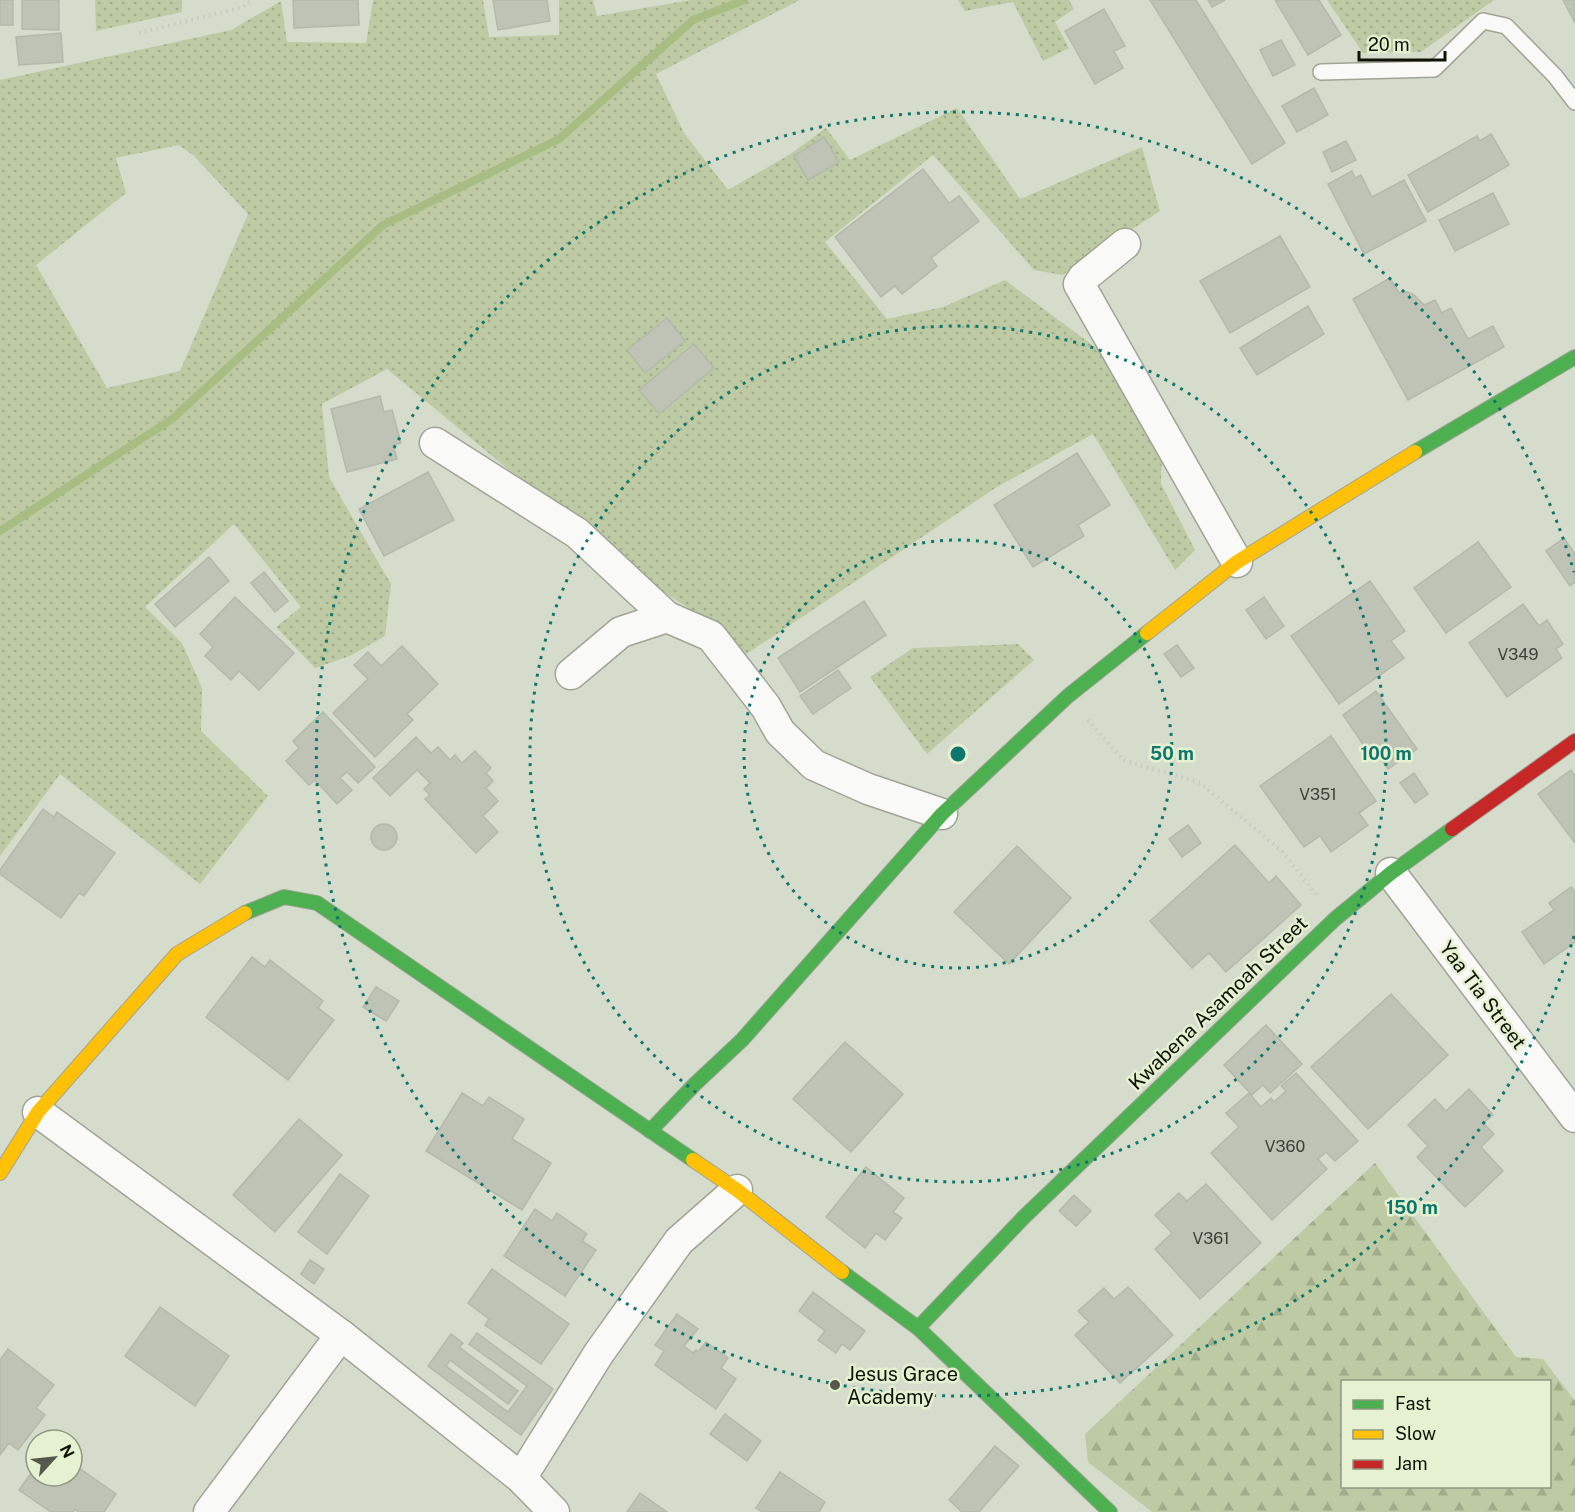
<svg xmlns="http://www.w3.org/2000/svg" width="1575" height="1512" font-family="'Public Sans',sans-serif">
	<defs>
		<pattern id="grass-dots" width="8" height="8" patternUnits="userSpaceOnUse" patternTransform="scale(1.5)"><rect width="8" height="8" fill="#bdcaa3"/><path d="M2 2h.1M6 6h.1" fill="none" stroke="#a1ac8b" stroke-width="1.8" stroke-linecap="round"/></pattern>
		<pattern id="forest-firs" width="22" height="20" patternUnits="userSpaceOnUse" patternTransform="scale(1.5)"><rect width="22" height="20" fill="#bdcaa3"/><path d="M5 1l3.5 6h-7zM16 11l3.5 6h-7z" fill="#a1ac8b"/></pattern>
	</defs>
	<rect width="100%" height="100%" fill="#d6dccb"/>
	<g fill="url(#grass-dots)" fill-rule="evenodd">
		<polygon points="95,0 182,0 182,12 96,31"/>
		<path d="M373,0H483L489,37L559,35V0H593L597,16L691,0H800L656,74L684,133L728,190L789,155L826,128L850,160L957,108L1020,199L1142,147L1160,211L1062,275L1034,270L933,155L825,242L887,319L943,307L1005,280L1103,353L1162,446L1161,484L1195,550L1175,570L1093,434L997,487L742,657L711,623L629,569L387,369L322,404L329,477L391,584L385,636L350,656L315,668L276,627L301,607L234,524L145,607L182,643L202,688L201,731L268,796L200,884L60,774L0,856V80L231,30L281,1L287,42L366,43ZM179,145L194,156L248,214L180,371L107,388L36,265L126,193L116,158Z"/>
		<polygon points="958,0 1069,0 1074,9 1055,22 1069,48 1043,61 1013,2 965,11"/>
		<polygon points="1327,0 1494,0 1421,52 1363,53"/>
		<polygon points="1018,644 1034,660 927,754 870,677 913,648"/>
	</g>
	<path fill="url(#forest-firs)" fill-rule="evenodd" d="M1375,1163L1516,1357L1543,1359L1575,1401V1512H1152L1088,1462L1085,1434ZM1342,1382H1550V1486H1342Z"/>
	<g fill="none" stroke-linecap="round" stroke-linejoin="round">
		<polyline stroke="#a8bd82" stroke-width="8" points="0,531 172,419 383,225 559,139 693,20 744,0"/>
	</g>
	<g fill="#bec3b5" stroke="#b3b9ab" stroke-width="1.5">
		<rect x="0" y="0" width="13" height="25"/>
		<polygon points="22,0 59,0 59,30 22,29"/>
		<polygon points="293,0 358,0 359,25 294,28"/>
		<polygon points="493,0 547,0 550,21 498,30"/>
		<polygon points="1150,0 1196,0 1285,143 1252,164"/>
		<polygon points="1208,0 1225,0 1212,7"/>
		<polygon points="1275,0 1319,0 1341,35 1308,55"/>
		<polygon points="1563,0 1575,0 1575,23"/>
		<polygon points="1104,9 1125,46 1114,51 1123,68 1095,84 1065,31"/>
		<polygon points="61,33 63,62 19,65 16,37"/>
		<polygon points="1281,40 1295,65 1273,76 1260,50"/>
		<polygon points="1314,88 1328,115 1297,132 1282,106"/>
		<polygon points="1491,134 1509,165 1428,212 1408,175 1477,136 1480,141"/>
		<polygon points="824,137 839,162 808,180 794,156"/>
		<polygon points="1346,141 1356,160 1332,172 1323,152"/>
		<polygon points="923,169 949,203 959,196 979,221 931,258 937,266 902,294 895,286 881,297 835,237"/>
		<polygon points="1352,171 1355,178 1361,175 1372,197 1404,180 1426,221 1364,254 1328,184"/>
		<polygon points="1493,193 1509,224 1455,251 1439,220"/>
		<polygon points="1280,236 1310,287 1230,333 1200,281"/>
		<polygon points="1390,278 1399,293 1407,292 1414,295 1424,305 1435,300 1442,313 1451,308 1468,339 1493,326 1504,347 1408,400 1353,299"/>
		<polygon points="1308,306 1324,334 1257,375 1240,348"/>
		<polygon points="667,318 685,341 645,373 627,350"/>
		<polygon points="694,344 714,368 659,414 639,390"/>
		<polygon points="380,396 384,412 392,410 401,443 393,445 397,459 347,472 331,409"/>
		<polygon points="1077,453 1110,505 1078,525 1084,536 1033,567 994,505"/>
		<polygon points="428,472 454,520 384,556 359,509"/>
		<polygon points="1564,538 1575,554 1575,582 1570,586 1546,551"/>
		<polygon points="1478,542 1511,587 1446,633 1414,588"/>
		<polygon points="209,557 229,581 175,627 155,604"/>
		<polygon points="264,572 288,601 275,612 251,583"/>
		<polygon points="1370,581 1405,631 1391,641 1404,658 1339,704 1291,636"/>
		<polygon points="235,597 294,653 259,690 239,671 231,680 205,656 213,647 200,634"/>
		<polygon points="1264,597 1284,626 1266,639 1246,610"/>
		<polygon points="864,601 886,635 800,692 778,658"/>
		<polygon points="1523,604 1539,626 1547,620 1563,644 1556,649 1562,658 1507,697 1469,643"/>
		<polygon points="1177,645 1194,668 1181,677 1164,654"/>
		<polygon points="402,646 438,684 407,714 413,720 375,757 333,713 368,679 354,665 368,652 381,666"/>
		<polygon points="838,670 851,688 813,714 800,696"/>
		<polygon points="1376,691 1417,749 1388,769 1372,747 1367,750 1343,715"/>
		<polygon points="323,712 375,767 358,783 347,772 340,778 352,790 337,804 315,780 309,785 286,761 299,748 293,741"/>
		<polygon points="1331,736 1376,801 1359,813 1368,825 1331,852 1320,836 1304,847 1260,786"/>
		<polygon points="416,737 431,753 438,747 450,760 455,755 462,763 475,751 491,768 486,773 493,781 486,788 498,801 483,816 498,832 476,853 425,799 430,795 424,789 430,783 417,770 390,796 373,778"/>
		<polygon points="1571,770 1575,776 1575,843 1538,794"/>
		<polygon points="1414,773 1428,794 1415,803 1400,783"/>
		<polygon points="43,809 54,817 57,812 115,853 84,896 79,893 61,918 0,874 0,870"/>
		<circle cx="384" cy="837" r="13"/>
		<polygon points="1188,825 1201,843 1182,857 1169,839"/>
		<polygon points="1235,845 1269,883 1276,876 1301,905 1226,972 1209,953 1192,968 1150,921"/>
		<polygon points="1017,846 1071,898 1009,964 954,912"/>
		<polygon points="1571,887 1575,892 1575,942 1544,964 1522,932 1554,910 1549,903"/>
		<polygon points="252,957 265,967 270,960 323,1001 318,1008 334,1020 288,1080 206,1017"/>
		<polygon points="376,987 399,1001 386,1021 363,1007"/>
		<polygon points="1391,994 1448,1055 1368,1129 1311,1067"/>
		<polygon points="1266,1025 1302,1064 1270,1093 1263,1085 1252,1095 1224,1065"/>
		<polygon points="845,1042 903,1094 851,1152 793,1099"/>
		<polygon points="1296,1073 1358,1141 1335,1161 1326,1152 1318,1159 1327,1169 1272,1220 1211,1153 1239,1127 1226,1113 1249,1093 1261,1107 1271,1098 1274,1102 1286,1091 1281,1086"/>
		<polygon points="1469,1089 1493,1115 1483,1123 1494,1134 1481,1147 1503,1171 1465,1207 1417,1157 1428,1146 1408,1125 1435,1099 1446,1111"/>
		<polygon points="462,1093 483,1106 489,1097 524,1119 512,1139 551,1163 522,1210 426,1151"/>
		<polygon points="299,1119 342,1155 275,1232 233,1195"/>
		<polygon points="866,1167 904,1198 893,1212 902,1218 885,1240 876,1233 865,1248 826,1217"/>
		<polygon points="340,1174 369,1196 327,1254 298,1232"/>
		<polygon points="1206,1184 1261,1243 1200,1299 1155,1249 1172,1233 1155,1215 1179,1193 1187,1201"/>
		<polygon points="1074,1195 1091,1211 1076,1226 1059,1211"/>
		<polygon points="535,1209 552,1221 557,1213 587,1234 582,1241 596,1250 565,1296 504,1256"/>
		<polygon points="310,1260 324,1269 314,1284 301,1274"/>
		<polygon points="492,1269 569,1324 541,1364 485,1325 489,1319 468,1303"/>
		<polygon points="1128,1287 1173,1335 1120,1383 1075,1335 1089,1322 1078,1311 1104,1288 1114,1299"/>
		<polygon points="813,1292 865,1331 850,1350 842,1344 836,1353 818,1340 825,1331 799,1311"/>
		<polygon points="160,1307 229,1356 195,1406 125,1356"/>
		<polygon points="677,1314 698,1329 684,1346 693,1353 696,1350 698,1352 706,1342 728,1358 721,1368 736,1379 716,1409 655,1365 664,1351 655,1345"/>
		<polygon points="477,1333 553,1389 521,1435 428,1366 451,1334 463,1343 459,1347 518,1391 508,1404 450,1360 446,1366 508,1412 527,1386 469,1344"/>
		<polygon points="8,1349 54,1385 36,1408 45,1415 18,1450 9,1443 0,1455 0,1360"/>
		<polygon points="725,1414 761,1441 747,1461 710,1434"/>
		<polygon points="995,1446 1019,1466 979,1512 962,1512 949,1500"/>
		<polygon points="72,1463 116,1494 104,1512 78,1512 75,1509 73,1512 51,1512 19,1490 36,1466 36,1476 72,1476"/>
		<polygon points="780,1472 825,1502 819,1512 762,1512 756,1508"/>
		<polygon points="640,1493 667,1512 627,1512"/>
	</g>
	<g fill="none" stroke-linecap="round" stroke-linejoin="round">
		<g stroke="#a0a497" stroke-width="18">
			<polyline id="lane" points="1321,72 1434,69 1483,21 1506,26 1555,76 1575,102"/>
		</g>
		<g stroke="#a0a497" stroke-width="33">
			<g id="street">
				<polyline points="1125,244 1083,278 1079,284 1237,562"/>
				<polyline points="435,443 577,533 667,617"/>
				<polyline points="571,674 621,632 667,617 711,636 766,707 780,732 814,765 868,789 942,814"/>
				<polyline points="1391,873 1575,1117"/>
				<polyline points="38,1112 341,1335 521,1478 554,1512"/>
				<polyline points="521,1478 599,1353 679,1241 737,1190"/>
				<polyline points="209,1512 341,1335"/>
			</g>
		</g>
		<g stroke="#a0a497" stroke-width="16">
			<g id="fast">
				<polyline points="1415,452 1575,357"/>
				<polyline points="245,913 284,897 317,903 693,1160"/>
				<polyline points="650,1131 695,1084 742,1040 942,814 1068,696 1147,633"/>
				<polyline points="842,1272 918,1328 1110,1512"/>
				<polyline points="918,1328 1024,1217 1335,919 1391,873 1452,829"/>
			</g>
		</g>
		<g stroke="#a0a497" stroke-width="16">
			<g id="slow">
				<polyline points="1147,633 1237,562 1415,452"/>
				<polyline points="693,1160 737,1190 842,1272"/>
				<polyline points="0,1173 38,1112 177,954 245,913"/>
			</g>
		</g>
		<g stroke="#a0a497" stroke-width="16">
			<polyline id="jam" points="1452,829 1575,741"/>
		</g>
		<g stroke="#c8c9c5" stroke-width="4" stroke-dasharray="1.5 4.5" stroke-linecap="butt">
			<polyline points="139,33 243,7 252,0"/>
			<polyline points="1088,720 1123,760 1200,783 1283,852 1316,895"/>
		</g>
		<use href="#lane" stroke="#f9faf7" stroke-width="15"/>
		<use href="#street" stroke="#f9faf7" stroke-width="30"/>
		<use href="#fast" stroke="#4caf50" stroke-width="14"/>
		<use href="#slow" stroke="#ffc107" stroke-width="14"/>
		<use href="#jam" stroke="#c62828" stroke-width="14"/>
	</g>
	<g fill="none" stroke="#0f766e" stroke-width="3" stroke-dasharray="3 6">
		<circle cx="958" cy="754" r="214"/>
		<circle cx="958" cy="754" r="428"/>
		<path d="M1574 936A642 642 0 1 1 1574 572"/>
	</g>
	<circle fill="#54594c" stroke="#e5f1d0" stroke-width="2" cx="835" cy="1385" r="6"/>
	<g text-anchor="middle" stroke-width="5" stroke-linejoin="round" paint-order="stroke">
		<g font-size="16" fill="#3b3f34">
			<text x="1518" y="660">V349</text>
			<text x="1318" y="800">V351</text>
			<text x="1285" y="1152">V360</text>
			<text x="1211" y="1244">V361</text>
		</g>
		<g font-size="20" fill="#0e1207" stroke="#e5f1d0">
			<text transform="translate(1483 995) rotate(53)" y="7">Yaa Tia Street</text>
			<text transform="translate(1218 1003) rotate(-44)" y="7">Kwabena Asamoah Street</text>
		</g>
		<g font-size="20" fill="#0e1207" stroke="#e5f1d0" text-anchor="start">
			<text x="847" y="1381">Jesus Grace<tspan x="847" dy="23">Academy</tspan></text>
		</g>
	</g>
	<circle cx="958" cy="754" r="9" fill="#0f766e" stroke="#e5f1d0" stroke-width="3"/>
	<g font-size="18" text-anchor="middle" font-weight="bold" fill="#0f766e" stroke="#e5f1d0" stroke-width="5" stroke-linejoin="round" paint-order="stroke">
		<text x="1172" y="760">50 m</text>
		<text x="1386" y="760">100 m</text>
		<text x="1412" y="1214">150 m</text>
	</g>
	<rect x="1341" y="1380" width="210" height="108" fill="#e5f1d0" stroke="#8f9880" stroke-width="1.5"/>
	<rect x="1353" y="1400" width="30" height="9" fill="#4caf50" stroke="#8f9880" stroke-width="1.5"/>
	<text x="1395" y="1410" font-size="18" fill="#0e1207">Fast</text>
	<rect x="1353" y="1430" width="30" height="9" fill="#ffc107" stroke="#8f9880" stroke-width="1.5"/>
	<text x="1395" y="1440" font-size="18" fill="#0e1207">Slow</text>
	<rect x="1353" y="1460" width="30" height="9" fill="#c62828" stroke="#8f9880" stroke-width="1.5"/>
	<text x="1395" y="1470" font-size="18" fill="#0e1207">Jam</text>
	<g transform="translate(54 1458) rotate(63)"><circle r="28" fill="#e5f1d0" stroke="#8f9880" stroke-width="1.5"/>
	<path d="M0-4.5L10 22L0 15L-10 22Z" fill="#54594c"/>
	<text y="-9" font-size="16" font-weight="bold" text-anchor="middle" fill="#0e1207">N</text>
	</g>
	<path d="M1359 51v9h86v-9" fill="none" stroke="#0e1207" stroke-width="3"/>
	<text x="1368" y="51" font-size="18" fill="#0e1207" stroke="#e5f1d0" stroke-width="4.5" paint-order="stroke">20 m</text>
</svg>
